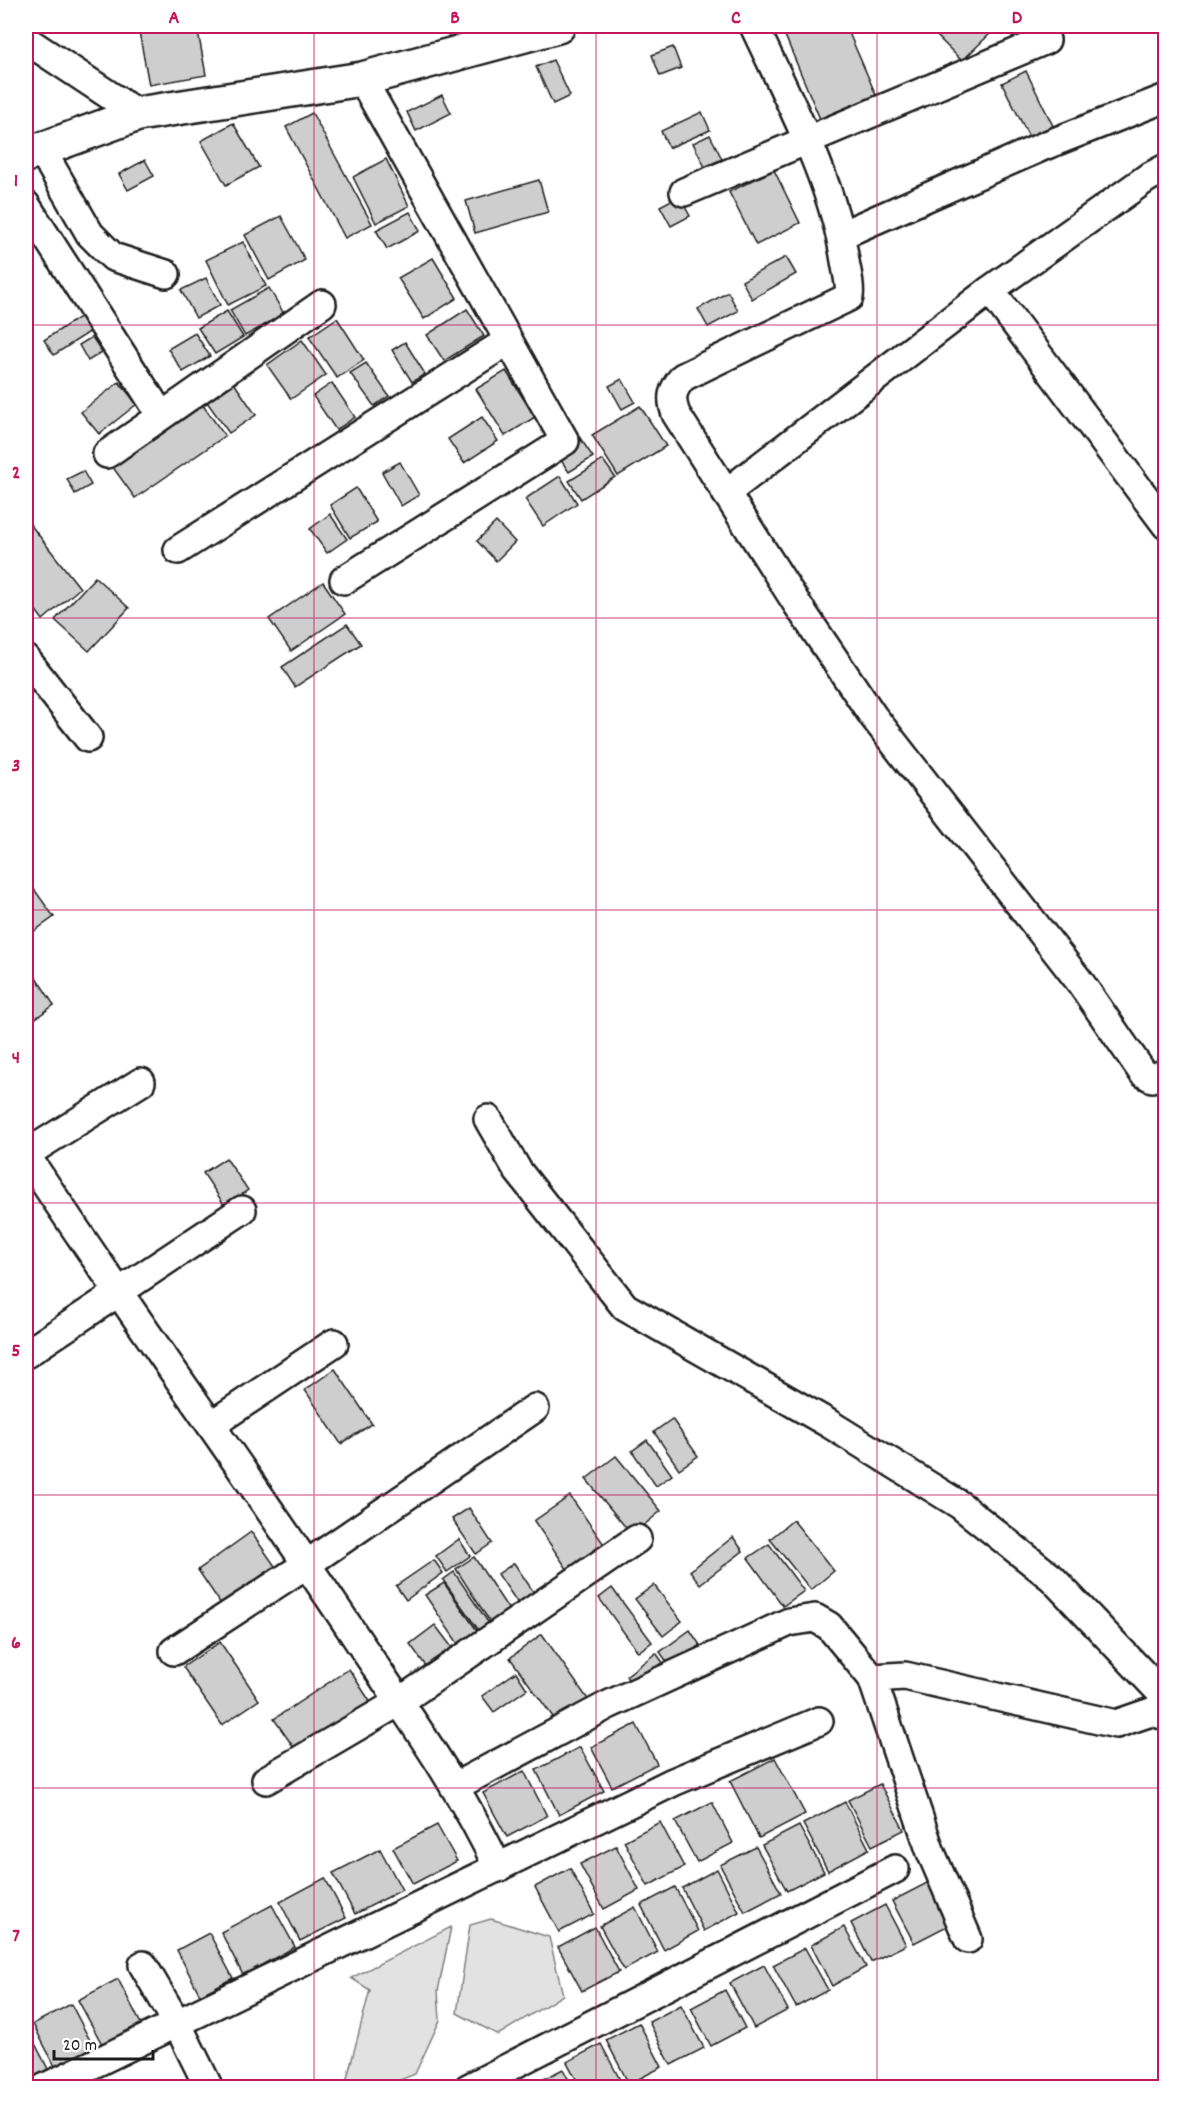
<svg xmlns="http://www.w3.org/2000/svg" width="1191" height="2113" font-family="Dekko,sans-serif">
	<rect width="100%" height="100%" fill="#fff"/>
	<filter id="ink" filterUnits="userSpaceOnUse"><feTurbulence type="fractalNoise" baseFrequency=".0167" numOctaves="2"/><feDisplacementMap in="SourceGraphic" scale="12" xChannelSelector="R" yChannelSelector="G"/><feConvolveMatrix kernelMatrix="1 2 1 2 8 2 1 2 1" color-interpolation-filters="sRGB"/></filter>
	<g filter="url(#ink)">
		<g fill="#e2e2e2" stroke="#7f7f7f" stroke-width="1.5">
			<polygon points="491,1919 549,1937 563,1995 498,2035 457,2013 470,1925"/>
			<polygon points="451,1927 438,1991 440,2020 415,2074 383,2087 346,2082 370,1990 351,1978"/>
		</g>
		<g fill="#cecece" stroke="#1c1c1c" stroke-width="1.5">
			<polygon points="138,26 197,26 206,75 149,85"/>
			<polygon points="781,26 846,26 876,95 820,119"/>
			<polygon points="945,26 998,26 962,61 936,35"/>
			<polygon points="1007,26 1035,26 1022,40"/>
			<polygon points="673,47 681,68 660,76 652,55"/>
			<polygon points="553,60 570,96 553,104 536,67"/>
			<polygon points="1026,71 1057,134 1033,145 1002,83"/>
			<polygon points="442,95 451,113 416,131 407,112"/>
			<polygon points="702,112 710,130 669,148 661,131"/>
			<polygon points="312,113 372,224 345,238 286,127"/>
			<polygon points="233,123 259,167 226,185 201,141"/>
			<polygon points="710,135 722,159 705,167 693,143"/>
			<polygon points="386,159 409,206 376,223 353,177"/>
			<polygon points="145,160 154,176 128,190 119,174"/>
			<polygon points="774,170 800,223 756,245 729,192"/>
			<polygon points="539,180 548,212 475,233 466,201"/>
			<polygon points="679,196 690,216 671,226 660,206"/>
			<polygon points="410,212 420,231 387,249 376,230"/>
			<polygon points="281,216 305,260 269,280 245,235"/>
			<polygon points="243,242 266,286 228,305 206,260"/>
			<polygon points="786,257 796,274 752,299 742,281"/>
			<polygon points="433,258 457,298 424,319 398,278"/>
			<polygon points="206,278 220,305 196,318 181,290"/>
			<polygon points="269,288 284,314 245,336 230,310"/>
			<polygon points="728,292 738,311 708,327 698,309"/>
			<polygon points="467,309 484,336 444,361 427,335"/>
			<polygon points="227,311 243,337 215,354 198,328"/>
			<polygon points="81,316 91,331 54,355 44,340"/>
			<polygon points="337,318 364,360 337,378 309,337"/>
			<polygon points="195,333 210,356 183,372 168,349"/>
			<polygon points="92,337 102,352 88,361 79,345"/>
			<polygon points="302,340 326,375 291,399 267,365"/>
			<polygon points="405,342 425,374 412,382 392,350"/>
			<polygon points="366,363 389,396 374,406 350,373"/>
			<polygon points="506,371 535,417 505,436 476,389"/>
			<polygon points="622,379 635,402 622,409 609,386"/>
			<polygon points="119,382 137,404 99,434 81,412"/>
			<polygon points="234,383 256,415 229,433 207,402"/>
			<polygon points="332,383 355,417 336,430 313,396"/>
			<polygon points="202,404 225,436 135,498 112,466"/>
			<polygon points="640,406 666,446 618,476 592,435"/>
			<polygon points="482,417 498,441 464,463 448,439"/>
			<polygon points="580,438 593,457 569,472 556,453"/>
			<polygon points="603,460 615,477 581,499 569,481"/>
			<polygon points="400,462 419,495 401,506 382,472"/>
			<polygon points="83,471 91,485 75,494 67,479"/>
			<polygon points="560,476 577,503 543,526 525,499"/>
			<polygon points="356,488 377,522 350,538 330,505"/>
			<polygon points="330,514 347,539 327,553 310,529"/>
			<polygon points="26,519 80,588 43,620 26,597"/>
			<polygon points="496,522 515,542 496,561 477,541"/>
			<polygon points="95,577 129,608 89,651 55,620"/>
			<polygon points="323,582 345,614 291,651 269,619"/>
			<polygon points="347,624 361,644 295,687 282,667"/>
			<polygon points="26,878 54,917 26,937"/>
			<polygon points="32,971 54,1005 26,1025 26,976"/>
			<polygon points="226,1158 248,1190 225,1206 203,1173"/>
			<polygon points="335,1369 372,1424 341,1444 305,1390"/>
			<polygon points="672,1419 698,1456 679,1469 654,1432"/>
			<polygon points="647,1440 672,1475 656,1486 632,1451"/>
			<polygon points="616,1456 661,1511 632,1535 586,1479"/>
			<polygon points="570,1496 608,1550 572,1576 534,1521"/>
			<polygon points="469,1508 492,1543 476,1554 452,1519"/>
			<polygon points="793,1520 834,1571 811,1590 770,1539"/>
			<polygon points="251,1532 275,1566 221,1604 198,1570"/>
			<polygon points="733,1537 743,1551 700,1584 690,1571"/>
			<polygon points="459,1539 470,1556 447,1572 436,1556"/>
			<polygon points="769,1544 804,1591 783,1606 748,1558"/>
			<polygon points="474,1557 511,1613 492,1625 456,1569"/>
			<polygon points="434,1560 443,1573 406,1600 396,1586"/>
			<polygon points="514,1563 535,1594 519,1605 498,1574"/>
			<polygon points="454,1572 490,1625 480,1632 443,1580"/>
			<polygon points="444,1583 478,1632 459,1645 425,1595"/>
			<polygon points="654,1585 682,1621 663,1636 635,1599"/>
			<polygon points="612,1588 652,1642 638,1652 599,1598"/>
			<polygon points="435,1625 454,1650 428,1669 410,1644"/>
			<polygon points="690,1630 700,1645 670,1666 660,1652"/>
			<polygon points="542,1634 592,1705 561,1728 510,1658"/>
			<polygon points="220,1642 259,1700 222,1725 183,1667"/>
			<polygon points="656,1653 667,1668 636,1691 626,1676"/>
			<polygon points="349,1669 373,1706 299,1755 274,1719"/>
			<polygon points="516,1672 527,1689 494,1712 482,1696"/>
			<polygon points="636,1724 657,1764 612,1787 591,1747"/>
			<polygon points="580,1747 604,1791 559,1815 536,1770"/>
			<polygon points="775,1758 805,1814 759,1838 730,1781"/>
			<polygon points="524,1771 547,1816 507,1837 483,1793"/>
			<polygon points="880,1784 904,1830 872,1846 848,1800"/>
			<polygon points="712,1802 733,1843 697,1862 675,1821"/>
			<polygon points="845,1802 869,1849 828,1871 803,1824"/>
			<polygon points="660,1822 684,1867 648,1886 624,1841"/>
			<polygon points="437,1825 457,1861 413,1884 393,1848"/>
			<polygon points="799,1826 824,1872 787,1891 762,1845"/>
			<polygon points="616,1846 639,1890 604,1909 580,1864"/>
			<polygon points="756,1847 781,1893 745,1912 720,1865"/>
			<polygon points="380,1849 402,1890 355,1914 333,1873"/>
			<polygon points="570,1868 594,1914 559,1932 535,1887"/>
			<polygon points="717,1869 739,1912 704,1931 682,1888"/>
			<polygon points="325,1878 346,1918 300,1941 280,1902"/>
			<polygon points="929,1882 951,1924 914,1943 892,1901"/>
			<polygon points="675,1887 698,1931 664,1950 641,1905"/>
			<polygon points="272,1905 295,1947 243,1975 221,1932"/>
			<polygon points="885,1905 906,1945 871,1962 851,1923"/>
			<polygon points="635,1907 658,1952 624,1970 600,1926"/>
			<polygon points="595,1927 619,1972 582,1991 558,1947"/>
			<polygon points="844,1927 866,1967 832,1986 811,1945"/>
			<polygon points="209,1933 233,1978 200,1995 177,1950"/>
			<polygon points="805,1948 828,1990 796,2007 773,1965"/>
			<polygon points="764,1965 788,2010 754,2028 730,1983"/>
			<polygon points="118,1979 141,2024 102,2044 78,2000"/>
			<polygon points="725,1990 745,2028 711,2046 691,2008"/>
			<polygon points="71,2004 94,2048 56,2068 33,2024"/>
			<polygon points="681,2005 704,2048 671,2065 649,2022"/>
			<polygon points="639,2023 662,2067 629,2084 606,2040"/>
			<polygon points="26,2026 48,2069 26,2082"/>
			<polygon points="601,2044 624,2087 581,2088 567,2062"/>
			<polygon points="563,2069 573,2088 528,2087"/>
		</g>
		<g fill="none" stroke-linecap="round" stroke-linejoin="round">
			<g stroke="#1c1c1c" stroke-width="32">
				<g id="street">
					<path d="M754,26C788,99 833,181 845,261C847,274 851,285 849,297L683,377C672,390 670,398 676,414L797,604L873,716L1080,982L1143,1073L1152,1078L1166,1073"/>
					<polyline points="26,40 138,114"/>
					<polyline points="41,149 90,234 113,257 166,274"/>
					<polyline points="684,192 1046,40"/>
					<polyline points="26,205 161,415"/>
					<polyline points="841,235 1044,146 1166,98"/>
					<polyline points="990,290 1166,525"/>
					<polyline points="107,454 322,304"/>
					<polyline points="726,493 990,290 1147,178 1166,168"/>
					<polyline points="178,550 508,341"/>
					<polyline points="344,580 565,441 362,79"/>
					<polyline points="26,659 88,738"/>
					<polyline points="488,1119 518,1171 625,1307 828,1423 960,1505 1052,1578 1166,1698"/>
					<polyline points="26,1154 141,1082"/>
					<path d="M26,1155C132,1316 246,1472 353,1633C404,1710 459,1784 498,1868"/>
					<polyline points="26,1354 242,1210"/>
					<polyline points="211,1425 334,1343"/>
					<polyline points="174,1651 307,1564 535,1408"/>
					<polyline points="872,1678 905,1676 1116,1724 1151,1712 1166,1716"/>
					<polyline points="266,1780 399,1702 637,1539"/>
					<polyline points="456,1786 608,1705 789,1622 815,1618 829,1626 872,1678 930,1850 968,1939"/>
					<polyline points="143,1965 177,2023 209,2088"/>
					<polyline points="44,2088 673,1782 819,1721"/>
					<polyline points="468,2088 895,1869"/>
				</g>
			</g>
			<g stroke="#1c1c1c" stroke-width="38">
				<polyline id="secondary" points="26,155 138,114 362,79 558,26"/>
			</g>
			<use href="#street" stroke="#fff" stroke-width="27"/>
			<use href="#secondary" stroke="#fff" stroke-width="33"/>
		</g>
	</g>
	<path fill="none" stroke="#c2185b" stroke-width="1.5" stroke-opacity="0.55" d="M314,26V2088M596,26V2088M877,26V2088M26,325H1166M26,618H1166M26,910H1166M26,1203H1166M26,1495H1166M26,1788H1166"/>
	<rect width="1191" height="2113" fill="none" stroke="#fff" stroke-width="66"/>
	<path d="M54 2050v9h99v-9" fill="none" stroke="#1c1c1c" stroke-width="3"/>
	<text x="63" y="2050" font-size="18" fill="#1c1c1c" stroke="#ffffff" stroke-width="4.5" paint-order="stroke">20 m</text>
	<rect x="33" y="33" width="1125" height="2047" fill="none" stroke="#c2185b" stroke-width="2"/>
	<g font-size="20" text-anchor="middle" font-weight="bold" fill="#c2185b">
		<text x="174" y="23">A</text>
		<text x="455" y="23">B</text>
		<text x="736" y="23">C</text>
		<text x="1017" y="23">D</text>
		<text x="16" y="186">1</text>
		<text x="16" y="478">2</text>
		<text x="16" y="771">3</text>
		<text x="16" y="1063">4</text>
		<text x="16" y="1356">5</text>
		<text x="16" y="1648">6</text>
		<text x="16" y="1941">7</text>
	</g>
</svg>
